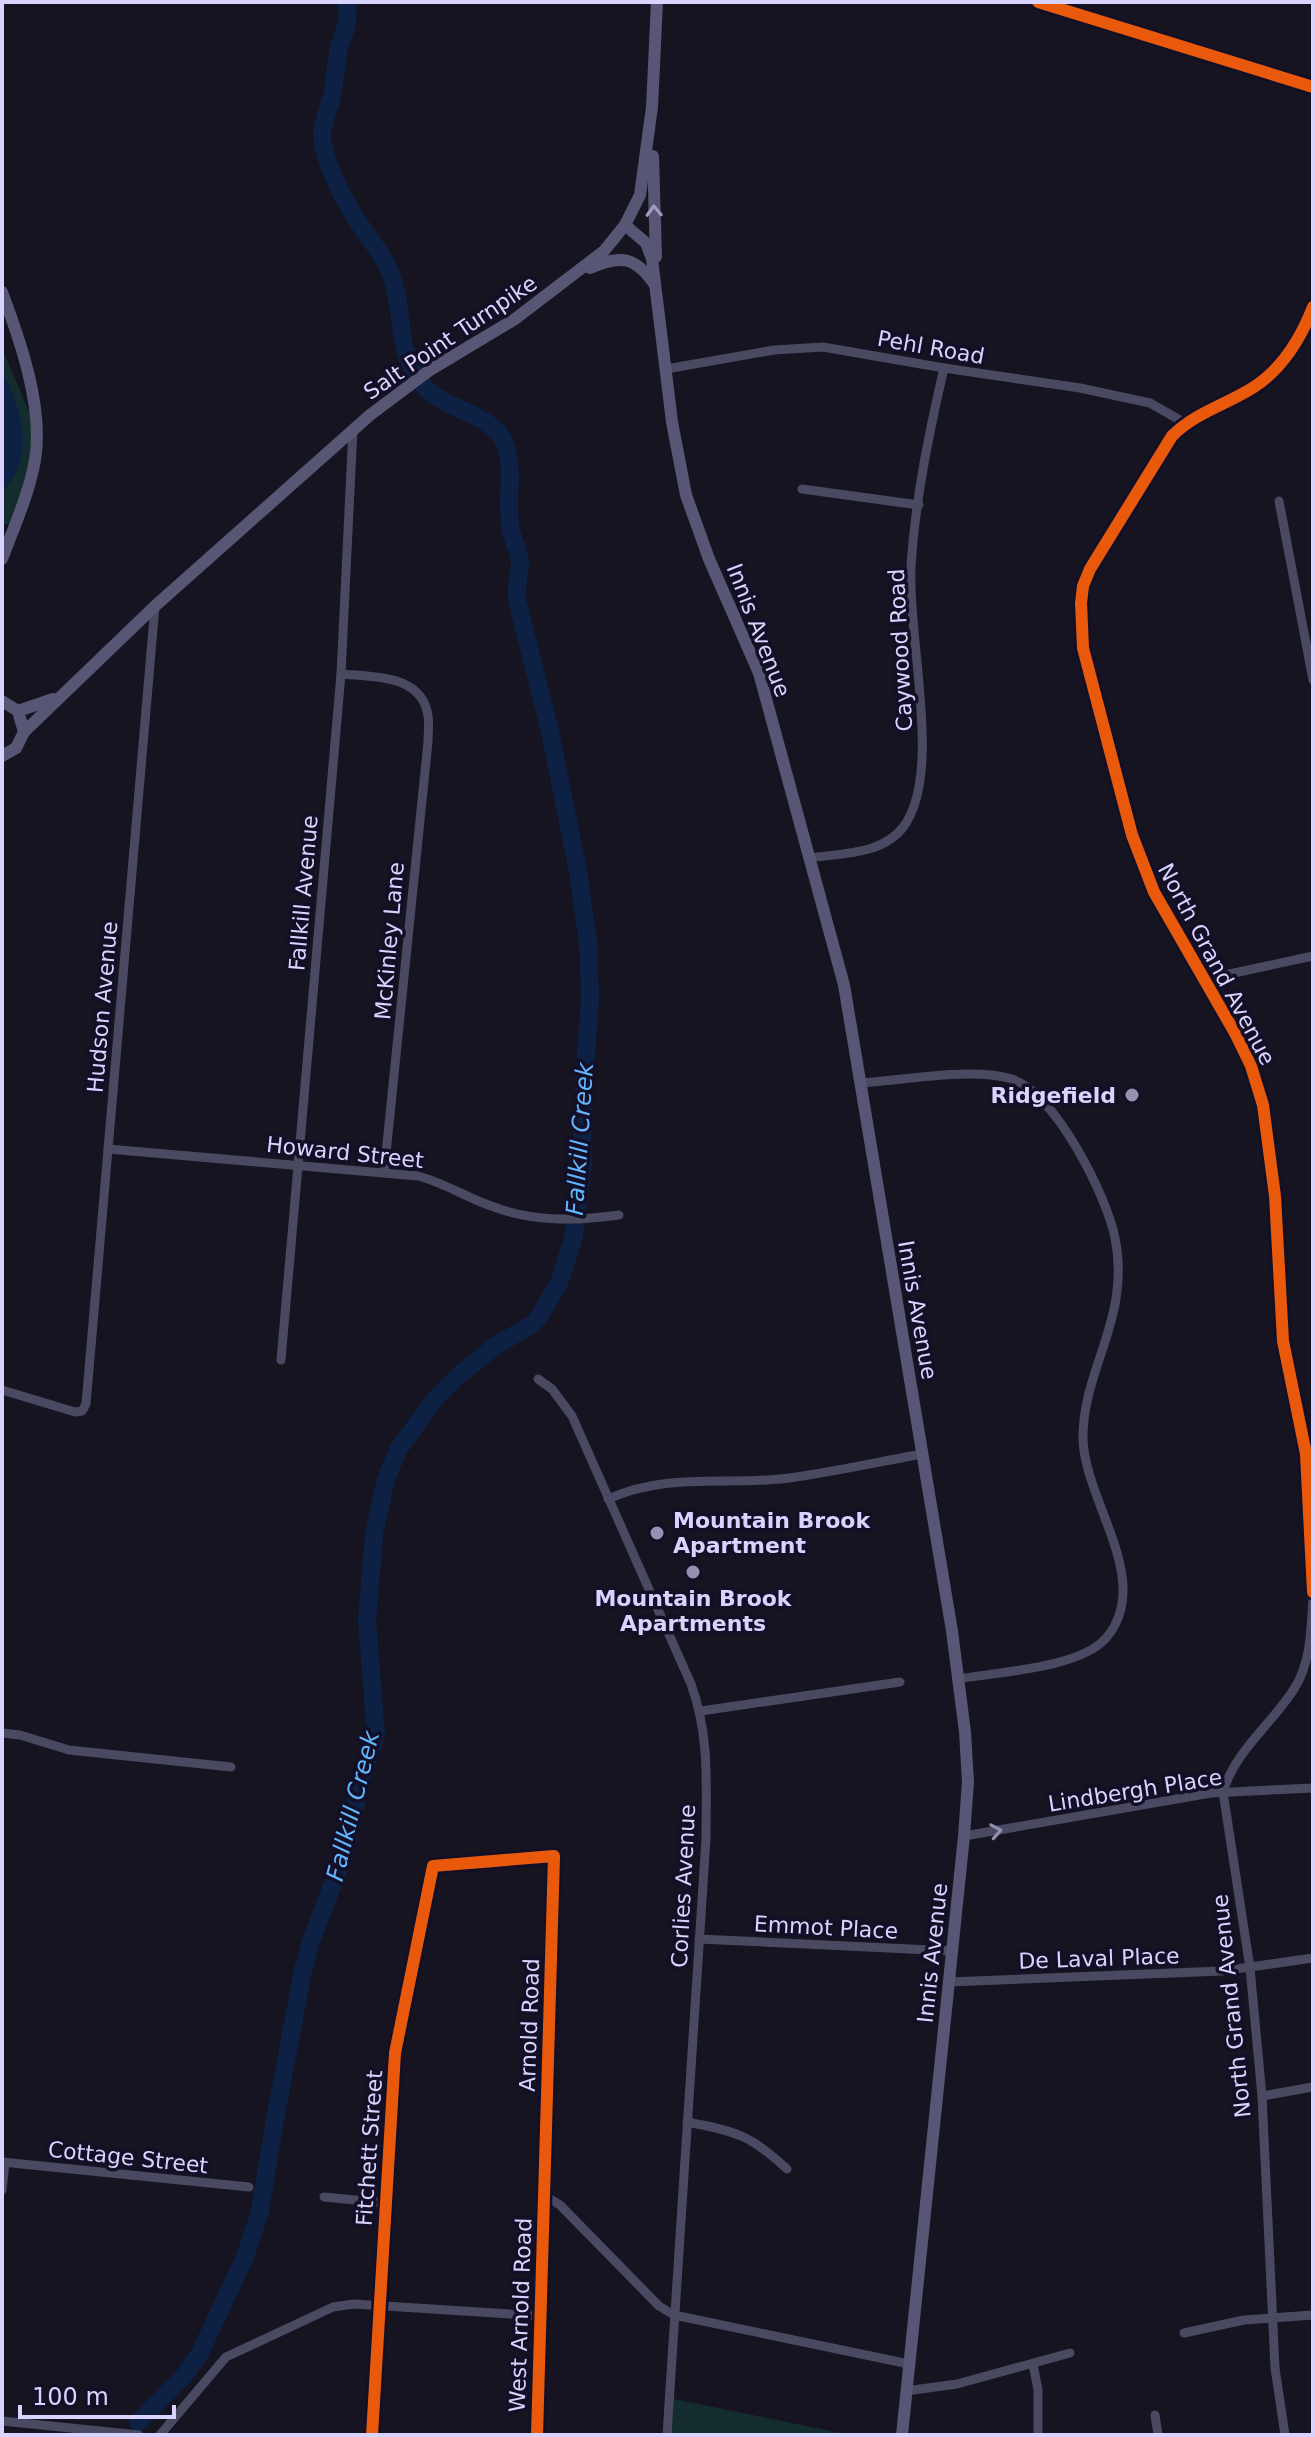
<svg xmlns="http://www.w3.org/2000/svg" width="1315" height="2437" font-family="'DejaVu Sans',sans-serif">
	<rect width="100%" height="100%" fill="#161421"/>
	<g fill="#132c2d">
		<polygon points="2,348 30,414 35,459 15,523 2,525"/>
		<polygon points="669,2398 851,2435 667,2435"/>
	</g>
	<path fill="#0d2144" d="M2,372C17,398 31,439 18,468C14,477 7,486 2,495Z"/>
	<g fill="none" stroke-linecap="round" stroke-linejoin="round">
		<path stroke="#0d2144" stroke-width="18" d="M138,2422L184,2376L200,2353L245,2257L260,2211L274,2125L303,1970L311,1941L344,1855L363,1773L376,1735L367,1621L374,1534L386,1479L398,1450L434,1400L458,1376L495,1346L533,1324L541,1314L560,1281L574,1235L583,1163L582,1118L590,997L588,942L578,871L549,727L517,600C516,588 519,577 520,564C520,551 513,542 511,530C505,501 516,466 503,440C490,413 446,411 424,386C393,350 406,312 390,272C385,258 376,248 368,236C350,211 332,179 324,149C318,127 329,112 333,91C336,77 335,63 339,49C344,32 351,19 346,2"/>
		<g stroke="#4a4962" stroke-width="9">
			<path d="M1313,307C1301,338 1283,368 1254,387C1226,405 1196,412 1172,436L1090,569L1083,586L1081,603L1083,648L1132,835L1154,892L1235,1033L1251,1066L1263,1105L1275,1196L1283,1341L1306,1454L1313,1592"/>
			<polyline points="666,369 774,350 823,347 944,368 1080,388 1150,403 1185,423"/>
			<polyline points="802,489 919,505"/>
			<polyline points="1279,501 1313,680"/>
			<path d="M341,674C371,677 418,674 427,711C430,720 428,732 428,742L384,1173"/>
			<path d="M809,858C842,853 883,855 904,826C943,772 907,636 911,567C915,501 929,433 944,368"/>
			<polyline points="1206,979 1313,956"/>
			<path d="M861,1083C904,1080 973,1067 1012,1079C1055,1093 1107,1196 1115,1238C1119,1257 1119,1280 1116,1299C1108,1348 1082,1389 1083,1440C1086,1504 1153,1580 1107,1637C1082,1668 998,1672 958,1679"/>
			<path d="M108,1149L418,1176C445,1183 467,1198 494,1207C534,1222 576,1221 619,1215"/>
			<polyline points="281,1360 341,674 353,429"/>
			<path d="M538,1379L552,1389L572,1416L691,1684C710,1736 706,1784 706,1839L667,2435"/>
			<polyline points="2,1390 75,1412 82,1411 86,1404 155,606"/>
			<path d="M608,1499C668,1472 725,1486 789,1478C833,1472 878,1462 922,1454"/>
			<polyline points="701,1711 900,1682"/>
			<polyline points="2,1733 20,1735 69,1750 231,1767"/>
			<polyline points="964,1836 1211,1793 1313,1788"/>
			<polyline points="699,1939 952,1951"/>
			<polyline points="949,1982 1222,1971 1313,1958"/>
			<polyline points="1262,2096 1313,2087"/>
			<path d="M687,2122C735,2131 751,2135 787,2169"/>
			<polyline points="2,2162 249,2187"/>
			<polyline points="2,2190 5,2162"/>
			<polyline points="544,2195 560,2205 659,2306 674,2315 909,2364"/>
			<polyline points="324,2197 386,2203"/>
			<polyline points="1184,2333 1244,2320 1313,2315"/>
			<polyline points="1033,2364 1038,2390 1038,2435"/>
			<polyline points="906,2391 957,2384 1070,2353"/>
			<polyline points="1155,2415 1158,2435"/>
			<polyline points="2,2421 139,2435"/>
			<polyline points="160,2435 226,2357 333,2307 354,2304 540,2316"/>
			<polyline points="372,2435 395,2053 433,1866 554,1856 537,2435"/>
			<path d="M1285,2435L1275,2368L1262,2096L1250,1968L1223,1792C1235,1751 1271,1725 1294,1689C1311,1663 1311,1629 1313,1598"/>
		</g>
		<g stroke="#575674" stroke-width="12">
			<polyline points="653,156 656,257"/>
			<polyline points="625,225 646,243 652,259 672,422 686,495 709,559 759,673 844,985 952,1631 965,1732 968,1782 964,1836 902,2435"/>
			<path d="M590,268C621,254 636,257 655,285"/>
			<path d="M2,292C20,340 44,408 35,460C29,494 14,527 2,559"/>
			<polyline points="2,701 18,711 24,732 16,748 2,756"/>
			<polyline points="18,711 53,699"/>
			<polyline points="24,732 155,606 370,415 430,370 515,319 604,251 625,225 640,195 652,107 657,2"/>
		</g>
		<g stroke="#130f26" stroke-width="17">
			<g id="cycleway">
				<polyline points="1038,2 1313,87"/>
				<path d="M1313,307C1301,338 1283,368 1254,387C1226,405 1196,412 1172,436L1090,569L1083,586L1081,603L1083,648L1132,835L1154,892L1235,1033L1251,1066L1263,1105L1275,1196L1283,1341L1306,1454L1313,1592"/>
				<polyline points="372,2435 395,2053 433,1866 554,1856 537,2435"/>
			</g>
		</g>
		<use href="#cycleway" stroke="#e8590c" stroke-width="12"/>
	</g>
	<defs><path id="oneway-chevron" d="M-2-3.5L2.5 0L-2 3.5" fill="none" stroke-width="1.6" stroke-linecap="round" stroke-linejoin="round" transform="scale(2)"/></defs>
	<use stroke="#9e9bc0" href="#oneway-chevron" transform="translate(654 211) rotate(-92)"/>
	<use stroke="#928eb0" href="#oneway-chevron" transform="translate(996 1831) rotate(-10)"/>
	<g fill="#9591b1" stroke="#130f26" stroke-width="3">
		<circle cx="1132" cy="1095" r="8"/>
		<circle cx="657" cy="1533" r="8"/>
		<circle cx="693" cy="1572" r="8"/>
	</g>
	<g text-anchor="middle" stroke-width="7" stroke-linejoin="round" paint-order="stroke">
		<g font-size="22" fill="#d9d4ff" stroke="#130f26">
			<text transform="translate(450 337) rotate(-34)" y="8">Salt Point Turnpike</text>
			<text transform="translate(931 347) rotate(10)" y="8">Pehl Road</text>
			<text transform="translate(759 630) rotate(69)" y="8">Innis Avenue</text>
			<text transform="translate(900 650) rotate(-93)" y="8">Caywood Road</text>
			<text transform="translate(303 893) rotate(-85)" y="8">Fallkill Avenue</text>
			<text transform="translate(389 941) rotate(-85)" y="8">McKinley Lane</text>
			<text transform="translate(1217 964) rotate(62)" y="8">North Grand Avenue</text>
			<text transform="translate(102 1007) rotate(-85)" y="8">Hudson Avenue</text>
			<text transform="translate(345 1152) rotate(6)" y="8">Howard Street</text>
			<text transform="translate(918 1310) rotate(80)" y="8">Innis Avenue</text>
			<text transform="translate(1135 1790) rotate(-9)" y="8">Lindbergh Place</text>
			<text transform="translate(683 1886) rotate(-87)" y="8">Corlies Avenue</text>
			<text transform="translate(826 1927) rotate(3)" y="8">Emmot Place</text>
			<text transform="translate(932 1953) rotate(-84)" y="8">Innis Avenue</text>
			<text transform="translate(1099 1958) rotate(-2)" y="8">De Laval Place</text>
			<text transform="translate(1231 2006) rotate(-96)" y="8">North Grand Avenue</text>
			<text transform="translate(529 2025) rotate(-88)" y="8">Arnold Road</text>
			<text transform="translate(369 2148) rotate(-86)" y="8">Fitchett Street</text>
			<text transform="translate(128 2157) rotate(6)" y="8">Cottage Street</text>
			<text transform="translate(520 2315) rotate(-88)" y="8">West Arnold Road</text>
		</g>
		<g font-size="22" font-weight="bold" fill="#d9d4ff" stroke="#130f26" text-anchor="end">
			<text x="1116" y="1103">Ridgefield</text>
			<text x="673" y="1528" text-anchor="start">Mountain Brook<tspan x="673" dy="25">Apartment</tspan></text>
			<text x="693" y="1606" text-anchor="middle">Mountain Brook<tspan x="693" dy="25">Apartments</tspan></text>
		</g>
		<g font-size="24" font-style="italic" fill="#62b6ff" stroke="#130f26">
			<text transform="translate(580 1139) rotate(-86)" y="8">Fallkill Creek</text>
			<text transform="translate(353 1806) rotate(-76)" y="8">Fallkill Creek</text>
		</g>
	</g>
	<rect width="1315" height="2437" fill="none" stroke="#d9d4ff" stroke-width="8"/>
	<path d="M20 2405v12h154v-12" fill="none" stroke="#d9d4ff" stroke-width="4"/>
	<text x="32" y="2405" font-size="24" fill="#d9d4ff" stroke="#130f26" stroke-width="6" paint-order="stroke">100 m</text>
</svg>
